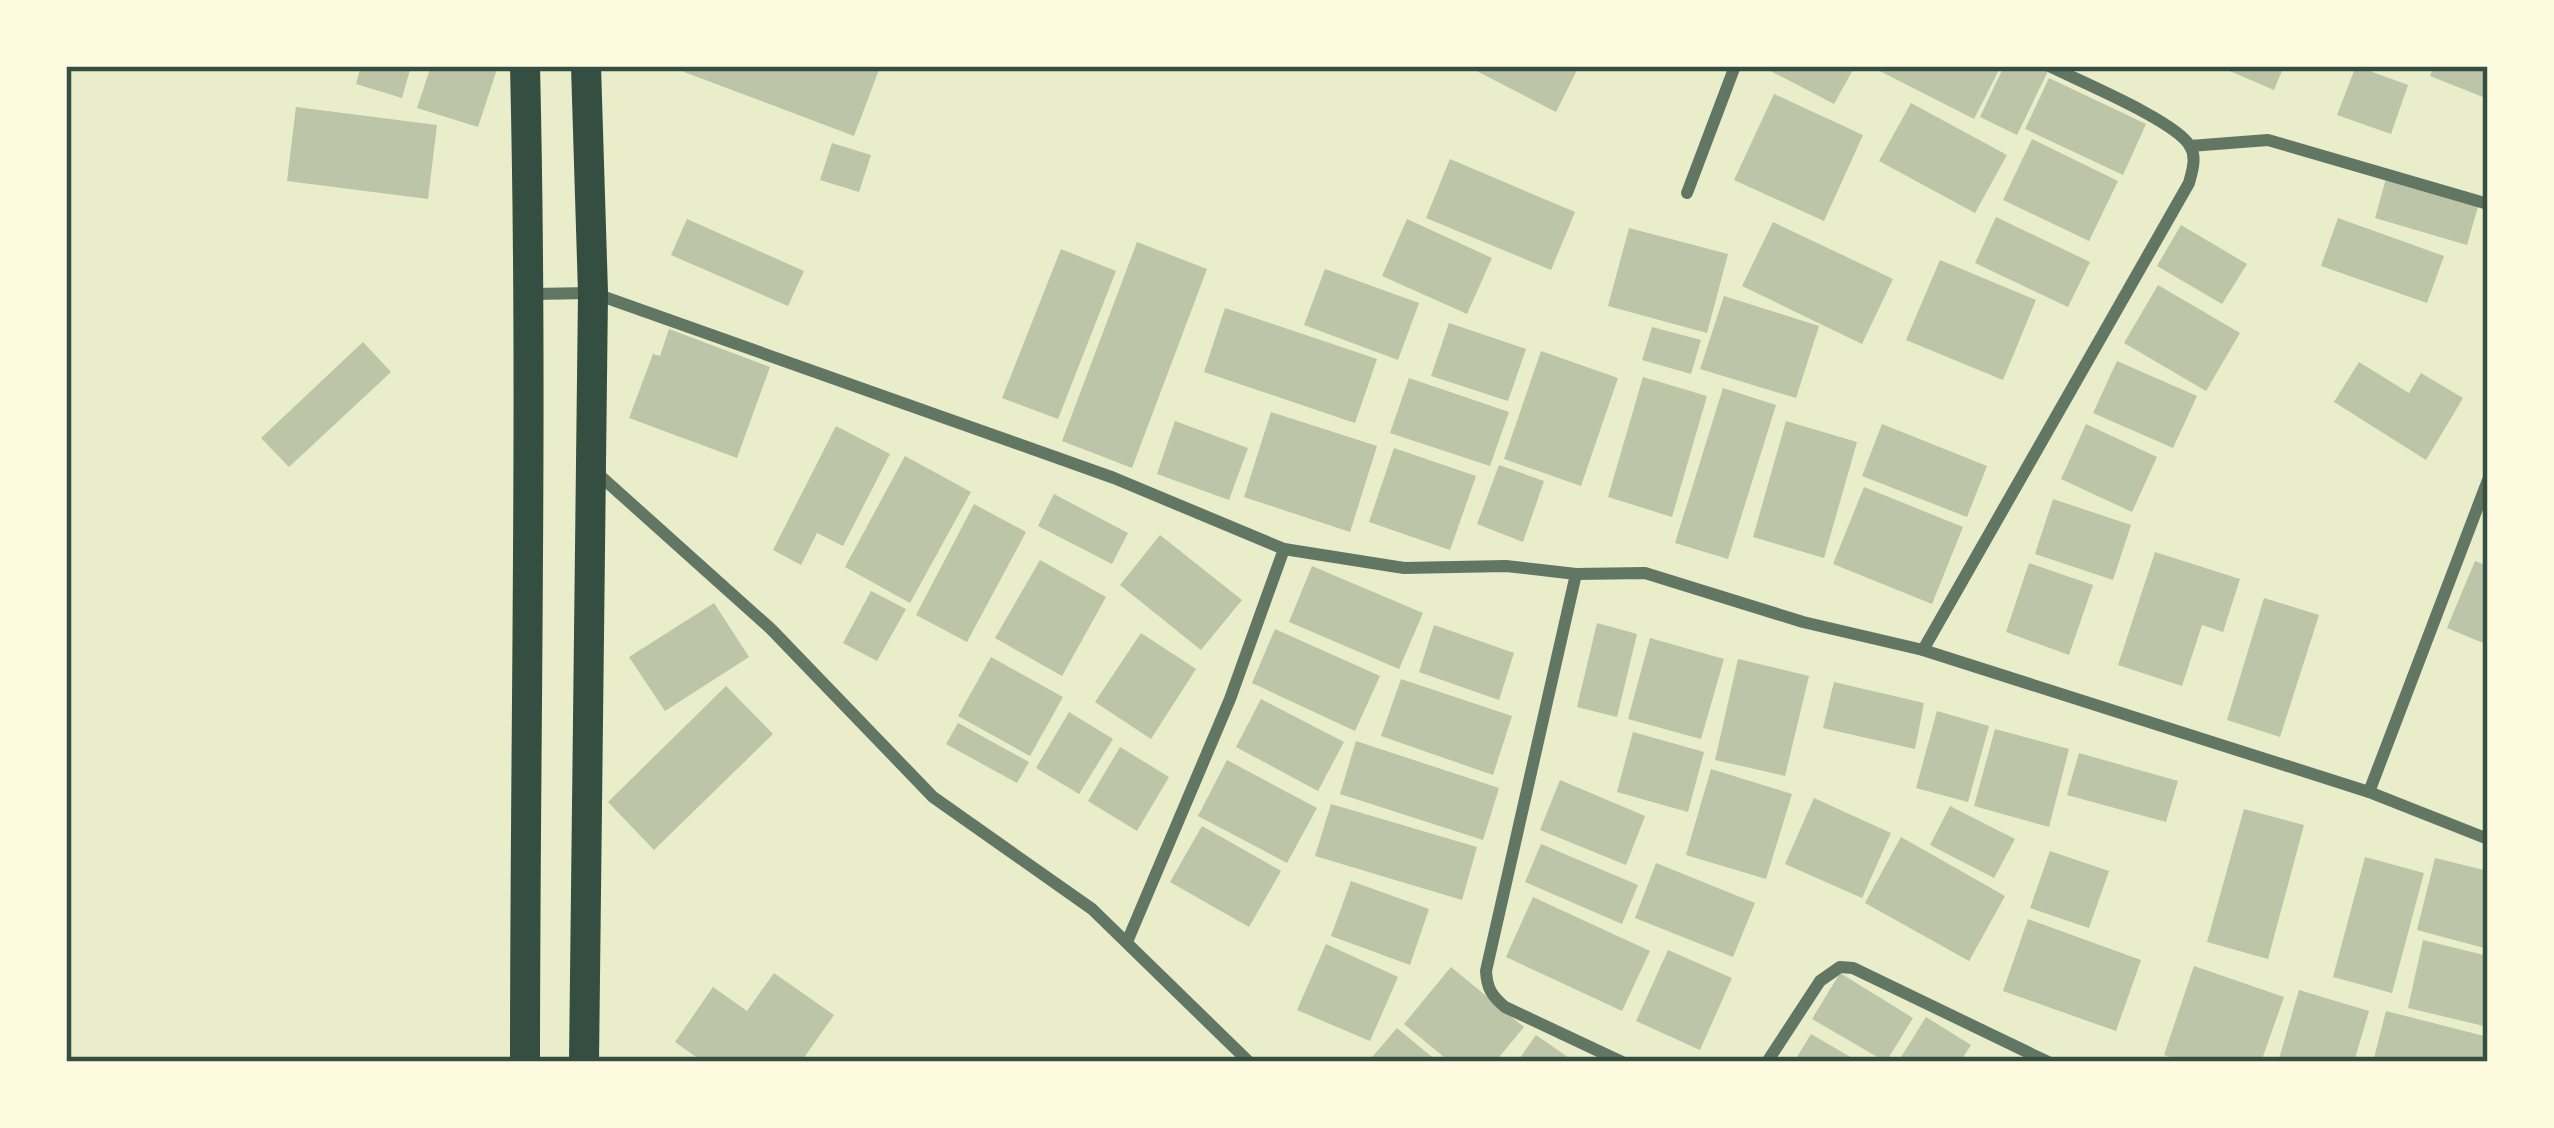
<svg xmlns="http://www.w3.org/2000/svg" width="2554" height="1128" font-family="Karla,sans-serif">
	<rect width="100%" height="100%" fill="#e9edc9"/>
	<g fill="#bcc5a7">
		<polygon points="361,66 411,66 402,98 356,84"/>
		<polygon points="431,66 498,66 478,127 417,108"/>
		<polygon points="687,66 877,66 880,67 854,136 684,72"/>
		<polygon points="1467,66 1579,66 1556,112"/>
		<polygon points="1761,66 1855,66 1834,104"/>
		<polygon points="1870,66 2001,66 1974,119"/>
		<polygon points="2004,66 2038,66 2048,71 2017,135 1980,117"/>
		<polygon points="2218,66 2284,66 2274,90"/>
		<polygon points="2356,66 2408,85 2391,134 2337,115"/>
		<polygon points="2434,66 2488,66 2488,99 2430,76"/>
		<polygon points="2049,78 2146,124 2123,175 2025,129"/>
		<polygon points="1774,94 1863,135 1824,221 1734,180"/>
		<polygon points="1911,103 2007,155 1975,213 1879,161"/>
		<polygon points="296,107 437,125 428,199 287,181"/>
		<polygon points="2032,139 2118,181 2089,241 2003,200"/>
		<polygon points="832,143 871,155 859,192 820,180"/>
		<polygon points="1450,159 1575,212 1551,270 1426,218"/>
		<polygon points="2387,175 2479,203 2467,245 2375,218"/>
		<polygon points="1996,217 2090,262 2068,307 1975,263"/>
		<polygon points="2338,218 2444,256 2427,303 2321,266"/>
		<polygon points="687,219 804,271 788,306 671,255"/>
		<polygon points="1407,219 1492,258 1467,314 1382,276"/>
		<polygon points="1773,222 1893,279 1862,344 1742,286"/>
		<polygon points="2181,225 2247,264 2222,304 2157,266"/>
		<polygon points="1629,228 1728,254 1707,333 1608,306"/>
		<polygon points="1137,242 1207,269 1132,468 1062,441"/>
		<polygon points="1061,249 1116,271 1058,419 1002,398"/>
		<polygon points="1940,260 2036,300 2003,380 1906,340"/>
		<polygon points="1325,269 1419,303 1398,360 1304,325"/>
		<polygon points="2158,285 2240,333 2206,391 2124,343"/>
		<polygon points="1724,296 1819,326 1796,398 1700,369"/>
		<polygon points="1225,308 1377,359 1355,423 1204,372"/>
		<polygon points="1449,323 1526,349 1508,401 1431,376"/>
		<polygon points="1652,327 1701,340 1691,374 1642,360"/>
		<polygon points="669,329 770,367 737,458 629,418 653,354 660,356"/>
		<polygon points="363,342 391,372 289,467 261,438"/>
		<polygon points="1541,351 1618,378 1581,486 1504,459"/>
		<polygon points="2117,361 2197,396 2173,448 2093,413"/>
		<polygon points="2359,362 2409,393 2421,373 2463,398 2426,460 2334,402"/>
		<polygon points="1643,377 1707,396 1672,517 1608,497"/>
		<polygon points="1409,378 1509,412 1490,466 1390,433"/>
		<polygon points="1723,388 1776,405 1728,559 1675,543"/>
		<polygon points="1271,412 1377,446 1350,532 1244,497"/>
		<polygon points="1175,421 1248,448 1229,500 1157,474"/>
		<polygon points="1786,421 1857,442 1824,558 1753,537"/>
		<polygon points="1882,424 1987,466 1967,517 1862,476"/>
		<polygon points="2086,424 2157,457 2132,512 2061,479"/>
		<polygon points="836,426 890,454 843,546 817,533 801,565 773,550"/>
		<polygon points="1394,448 1476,476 1450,550 1369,522"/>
		<polygon points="905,456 971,492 910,603 845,567"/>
		<polygon points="1499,465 1544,481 1523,542 1477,524"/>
		<polygon points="1864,487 1963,527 1932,604 1833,564"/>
		<polygon points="1054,494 1128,533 1112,564 1038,526"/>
		<polygon points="2053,499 2131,525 2113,580 2035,554"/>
		<polygon points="974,504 1026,532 967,642 916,615"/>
		<polygon points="1160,535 1242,600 1201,650 1120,585"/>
		<polygon points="2155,552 2240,579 2223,632 2202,625 2182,686 2118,665"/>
		<polygon points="1040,560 1106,597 1062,676 995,638"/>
		<polygon points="2475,561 2488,566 2488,645 2447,628"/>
		<polygon points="2029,563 2093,585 2069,655 2006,632"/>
		<polygon points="1312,566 1423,613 1399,669 1289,622"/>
		<polygon points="871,591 906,609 877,661 843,643"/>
		<polygon points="2264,598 2319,615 2280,737 2227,720"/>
		<polygon points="714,603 749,657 665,711 629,657"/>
		<polygon points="1597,623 1637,634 1617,717 1577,707"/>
		<polygon points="1434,625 1514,653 1499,700 1419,672"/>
		<polygon points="1275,629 1380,676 1355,731 1252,683"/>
		<polygon points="1141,633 1196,669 1151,739 1095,702"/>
		<polygon points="1650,638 1724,659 1701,739 1628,719"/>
		<polygon points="991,657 1063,697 1030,756 958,716"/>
		<polygon points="1738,659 1809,676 1785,776 1715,760"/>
		<polygon points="1401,679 1512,716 1493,775 1381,736"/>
		<polygon points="1834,682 1924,703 1915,749 1823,728"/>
		<polygon points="726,686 773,734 654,850 608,802"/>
		<polygon points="1261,699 1344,742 1318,791 1236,747"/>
		<polygon points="1937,711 1989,726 1968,802 1916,788"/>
		<polygon points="1069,712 1113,739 1079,794 1036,768"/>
		<polygon points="958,723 1029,762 1017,783 946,744"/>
		<polygon points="1995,729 2069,749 2049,827 1974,806"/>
		<polygon points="1633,732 1704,752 1688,812 1617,792"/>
		<polygon points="1356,741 1499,788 1483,840 1340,794"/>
		<polygon points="1120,747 1169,777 1137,831 1088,801"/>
		<polygon points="2079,753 2178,781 2166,822 2067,795"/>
		<polygon points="1227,760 1317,808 1287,863 1198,816"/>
		<polygon points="1711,769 1792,794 1766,879 1686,855"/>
		<polygon points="1560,780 1645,816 1626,865 1540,830"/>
		<polygon points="1814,798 1891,833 1862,898 1785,864"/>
		<polygon points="1331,804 1477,847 1462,900 1315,856"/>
		<polygon points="1950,806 2015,839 1994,878 1930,845"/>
		<polygon points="2244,809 2304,825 2268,959 2207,942"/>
		<polygon points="1202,826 1281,871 1249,927 1170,882"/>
		<polygon points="1901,837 2005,896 1969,961 1865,903"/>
		<polygon points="1541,844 1638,885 1622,924 1525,882"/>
		<polygon points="2050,851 2109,871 2089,928 2030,908"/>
		<polygon points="2365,857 2424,873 2392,993 2333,977"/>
		<polygon points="2435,858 2488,871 2488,949 2417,930"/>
		<polygon points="1656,863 1755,903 1733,957 1635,918"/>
		<polygon points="1351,881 1429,909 1410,965 1331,936"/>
		<polygon points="1533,897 1650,951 1622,1011 1506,957"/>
		<polygon points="2028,919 2141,960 2116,1031 2003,991"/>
		<polygon points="2423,940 2488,956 2488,1027 2408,1008"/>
		<polygon points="1326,944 1398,977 1370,1041 1297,1010"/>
		<polygon points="1668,950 1732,978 1700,1050 1636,1021"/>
		<polygon points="2194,966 2284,997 2261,1062 2184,1062 2164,1055"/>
		<polygon points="1451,967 1524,1027 1495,1062 1450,1062 1404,1024"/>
		<polygon points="774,973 834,1015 801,1062 703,1062 675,1042 713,987 747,1011"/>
		<polygon points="1840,973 1913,1018 1886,1062 1812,1019"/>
		<polygon points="2299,990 2369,1011 2354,1062 2278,1062"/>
		<polygon points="2386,1011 2488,1037 2488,1062 2373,1062"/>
		<polygon points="1926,1017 1971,1045 1960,1062 1898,1062"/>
		<polygon points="1397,1028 1438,1062 1368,1062"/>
		<polygon points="1811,1034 1859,1062 1794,1062"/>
		<polygon points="1536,1035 1575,1062 1517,1062"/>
	</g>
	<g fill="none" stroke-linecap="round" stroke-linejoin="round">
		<g stroke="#617663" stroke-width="12">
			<polyline points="2190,146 2268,140 2488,204"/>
			<polyline points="1687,193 1735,66"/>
			<polyline points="532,294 593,293 1114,478 1284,549 1404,568 1506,566 1576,574 1645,573 1803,622 1923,650 2369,792 2488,839"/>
			<polyline points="597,473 771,629 933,797 1092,909 1249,1062"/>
			<path d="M1576,574L1486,971C1487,989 1492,996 1505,1007L1622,1062"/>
			<path d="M1923,650L2189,183C2192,172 2197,157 2190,146C2176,121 2079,81 2049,66"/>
			<polyline points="2369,792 2488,480"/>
			<polyline points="1127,942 1230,699 1284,549"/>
			<polyline points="1767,1062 1820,981 1840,967 1853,968 2048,1062"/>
		</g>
		<g stroke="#344e41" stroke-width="30">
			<path d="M525,66C533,398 525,730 525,1062"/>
			<polyline points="584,1062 593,293 586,66"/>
		</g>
	</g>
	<rect width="2554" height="1128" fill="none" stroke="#fefae0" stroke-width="138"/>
	<rect x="69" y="69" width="2416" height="990" fill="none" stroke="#344e41" stroke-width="4.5"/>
</svg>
